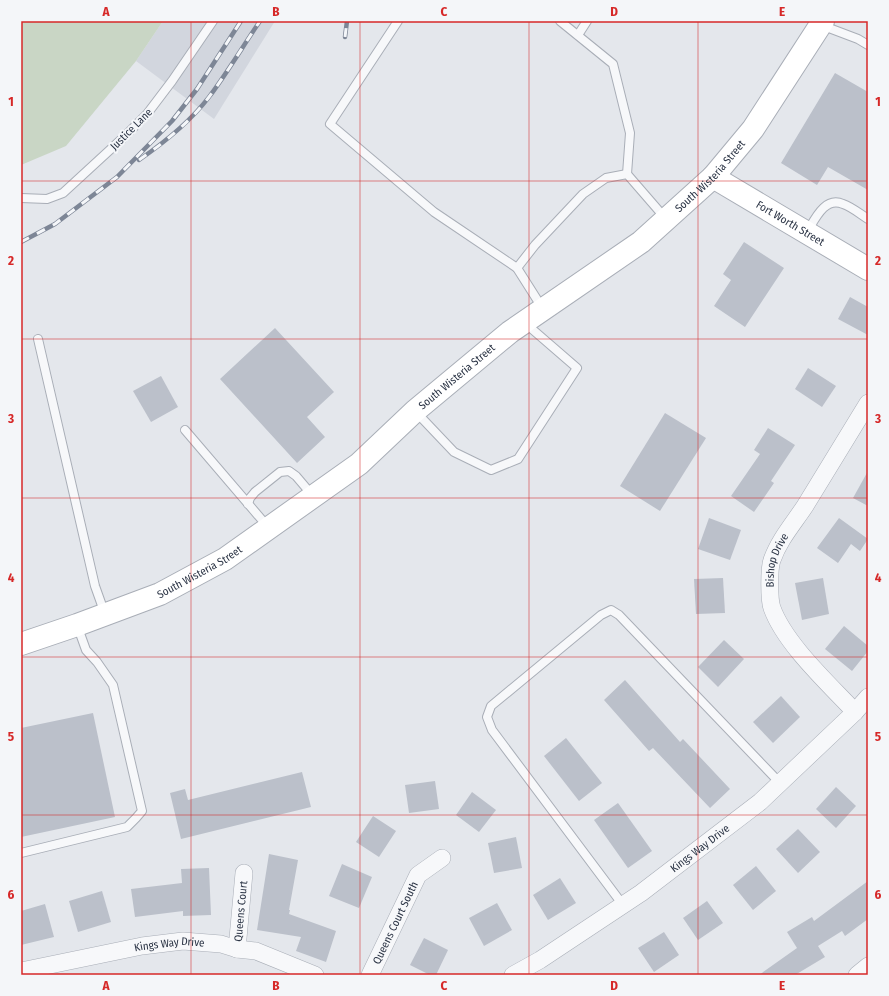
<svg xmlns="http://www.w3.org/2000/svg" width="889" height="996" font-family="'Fira Sans Condensed',sans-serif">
	<rect width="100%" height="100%" fill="#e4e7ec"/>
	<polygon fill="#d2d6de" points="163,21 275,21 214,119 136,61"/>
	<polygon fill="#c9d6c5" points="21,21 163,21 136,61 66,146 21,165"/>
	<g fill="#bbc0ca">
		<polygon points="835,73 868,92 868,190 828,167 817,185 781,163"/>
		<polygon points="744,242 784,268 745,327 714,306 731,280 723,274"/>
		<polygon points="850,297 868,307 868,335 838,319"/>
		<polygon points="275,328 334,392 307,417 325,437 297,463 220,379"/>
		<polygon points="808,368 836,386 822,407 795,389"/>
		<polygon points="161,376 178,407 151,422 133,391"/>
		<polygon points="665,413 706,438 660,511 620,486"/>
		<polygon points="768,428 795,445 771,481 774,483 754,512 731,496 760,454 754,450"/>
		<polygon points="868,471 868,506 853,498"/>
		<polygon points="709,518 741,530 730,560 698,549"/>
		<polygon points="839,518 868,539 860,551 851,544 838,563 817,548"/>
		<polygon points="723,578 725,613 696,614 694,579"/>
		<polygon points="823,578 829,614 802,620 795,583"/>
		<polygon points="844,626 868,646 868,651 852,671 825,649"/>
		<polygon points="724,640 744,659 718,687 698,667"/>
		<polygon points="625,680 680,742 683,739 730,789 710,808 653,748 649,751 604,700"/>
		<polygon points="781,696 800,717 773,743 753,722"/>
		<polygon points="93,713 115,817 21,837 21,728"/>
		<polygon points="566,738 602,783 579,801 544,756"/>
		<polygon points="302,772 311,807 181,839 170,793 185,789 188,800"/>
		<polygon points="435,781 439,809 409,813 405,785"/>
		<polygon points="836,787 856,806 836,828 816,809"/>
		<polygon points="472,792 496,810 479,832 456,815"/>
		<polygon points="618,803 652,851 628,868 594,820"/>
		<polygon points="373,816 396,831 379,857 356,842"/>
		<polygon points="798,829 820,852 798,873 776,849"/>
		<polygon points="516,837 522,868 494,873 488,843"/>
		<polygon points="269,854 298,860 289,910 290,910 289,914 336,931 326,962 296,951 301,937 257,930"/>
		<polygon points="342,864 372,877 359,908 329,896"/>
		<polygon points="756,866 776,891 753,910 733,885"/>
		<polygon points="209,868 211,915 183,916 183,911 135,917 131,889 182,883 181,869"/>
		<polygon points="560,878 576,903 548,920 533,895"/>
		<polygon points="868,881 868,919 845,936 842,931 818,946 825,957 795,975 759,975 797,948 787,932 812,917 814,921"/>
		<polygon points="102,891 111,922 78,932 69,901"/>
		<polygon points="707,901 723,923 698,940 683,918"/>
		<polygon points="497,903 512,930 484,946 469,918"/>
		<polygon points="45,904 54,937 21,945 21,911"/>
		<polygon points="664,932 679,955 654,972 638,948"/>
		<polygon points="424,938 448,950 436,975 430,975 410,965"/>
	</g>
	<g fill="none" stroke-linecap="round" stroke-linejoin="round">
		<g stroke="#a9aeb7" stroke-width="10">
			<g id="lane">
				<polyline points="398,21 330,124 434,212 517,268"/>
				<polyline points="560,21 613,64 630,133 627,174"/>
				<polyline points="821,25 858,39 868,45"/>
				<polyline points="578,35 587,21"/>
				<polyline points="21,198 47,199 63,193 125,136 147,114 172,81 213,21"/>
				<path d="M807,232C815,219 825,196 843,204C852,207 860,214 868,219"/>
				<polyline points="543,309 517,268 535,245 583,194 606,178 627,174 666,219"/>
				<polyline points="38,339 95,586 105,614"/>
				<polyline points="416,412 454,452 491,470 518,459 577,368 525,323"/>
				<polyline points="185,430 268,527"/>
				<polyline points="248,504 250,498 255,492 280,472 289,471 296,476 313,496"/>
				<polyline points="21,853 127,827 136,818 142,811 113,685 97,662 86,650 77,625"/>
				<polyline points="623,905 492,730 487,717 491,706 601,615 611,610 619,615 780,783"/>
			</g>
		</g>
		<g stroke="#a9aeb7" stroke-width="18">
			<g id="street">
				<path id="s1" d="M855,712C829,684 785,644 772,608C769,600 769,568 772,560C779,540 793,524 805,506C826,472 847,437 868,403"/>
				<path id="s2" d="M237,949L244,873"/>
				<path id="s3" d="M21,971L142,946L183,941L221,944L237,949L256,951L315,975"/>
				<path id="s4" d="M370,975L418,875L442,858"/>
				<path id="s5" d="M513,975L540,960L641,893L760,802L855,712L868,697"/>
				<polyline points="857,975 868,966"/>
			</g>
		</g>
		<g stroke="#a9aeb7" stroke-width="24">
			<g id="secondary">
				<path id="s6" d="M713,177L868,269"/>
				<path id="s7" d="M21,644L77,625L160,594L225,559L359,464L415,411L510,332L641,242L713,177L753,129L823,21"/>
			</g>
		</g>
		<use href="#lane" stroke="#f7f8fa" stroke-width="8"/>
		<use href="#street" stroke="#f7f8fa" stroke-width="17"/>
		<use href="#secondary" stroke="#fff" stroke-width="22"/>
		<g stroke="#7d8696" stroke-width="4.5">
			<g id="rail">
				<polyline points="345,37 347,21"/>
				<path d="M139,160C165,142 190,122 209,97C227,73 243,46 260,21"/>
				<polyline points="21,242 55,224 117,177 172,121 197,89 241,21"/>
			</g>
		</g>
		<use href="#rail" stroke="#f4f6f9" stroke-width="3" stroke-dasharray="9" stroke-linecap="butt"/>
	</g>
	<path fill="none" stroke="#d62828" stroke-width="1" stroke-opacity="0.55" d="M191,21V975M360,21V975M529,21V975M698,21V975M21,181H868M21,339H868M21,498H868M21,657H868M21,815H868"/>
	<g text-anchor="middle" stroke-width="4" stroke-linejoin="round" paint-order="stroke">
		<g font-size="11" fill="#2b3445" stroke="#f4f6f9">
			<text transform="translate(131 129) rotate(-45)" y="4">Justice Lane</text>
			<text dy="4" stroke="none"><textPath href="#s7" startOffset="841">South Wisteria Street</textPath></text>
			<text dy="4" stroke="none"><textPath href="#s6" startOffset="90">Fort Worth Street</textPath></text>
			<text dy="4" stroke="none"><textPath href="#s7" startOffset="517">South Wisteria Street</textPath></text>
			<text dy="4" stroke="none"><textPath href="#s1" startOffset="183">Bishop Drive</textPath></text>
			<text dy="4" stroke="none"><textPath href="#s7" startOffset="193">South Wisteria Street</textPath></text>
			<text dy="4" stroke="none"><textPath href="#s5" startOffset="226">Kings Way Drive</textPath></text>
			<text dy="4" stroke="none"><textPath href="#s2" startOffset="38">Queens Court</textPath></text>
			<text dy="4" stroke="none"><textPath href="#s4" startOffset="58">Queens Court South</textPath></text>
			<text dy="4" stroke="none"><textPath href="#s3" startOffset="151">Kings Way Drive</textPath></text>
		</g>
	</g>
	<rect width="889" height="996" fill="none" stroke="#f4f6f9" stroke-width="44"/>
	<rect x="22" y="22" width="845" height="952" fill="none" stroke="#d62828" stroke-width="1.5"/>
	<g font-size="13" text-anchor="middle" font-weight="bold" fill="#d62828">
		<text x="106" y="16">A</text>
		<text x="276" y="16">B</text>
		<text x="444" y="16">C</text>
		<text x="614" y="16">D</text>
		<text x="782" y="16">E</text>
		<text x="11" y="106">1</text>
		<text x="878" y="106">1</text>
		<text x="11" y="265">2</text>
		<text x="878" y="265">2</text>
		<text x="11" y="423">3</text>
		<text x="878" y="423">3</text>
		<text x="11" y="582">4</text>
		<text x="878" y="582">4</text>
		<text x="11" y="741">5</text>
		<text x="878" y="741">5</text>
		<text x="11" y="899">6</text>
		<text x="878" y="899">6</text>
		<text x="106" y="990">A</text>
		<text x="276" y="990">B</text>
		<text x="444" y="990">C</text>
		<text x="614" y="990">D</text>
		<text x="782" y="990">E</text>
	</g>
</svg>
